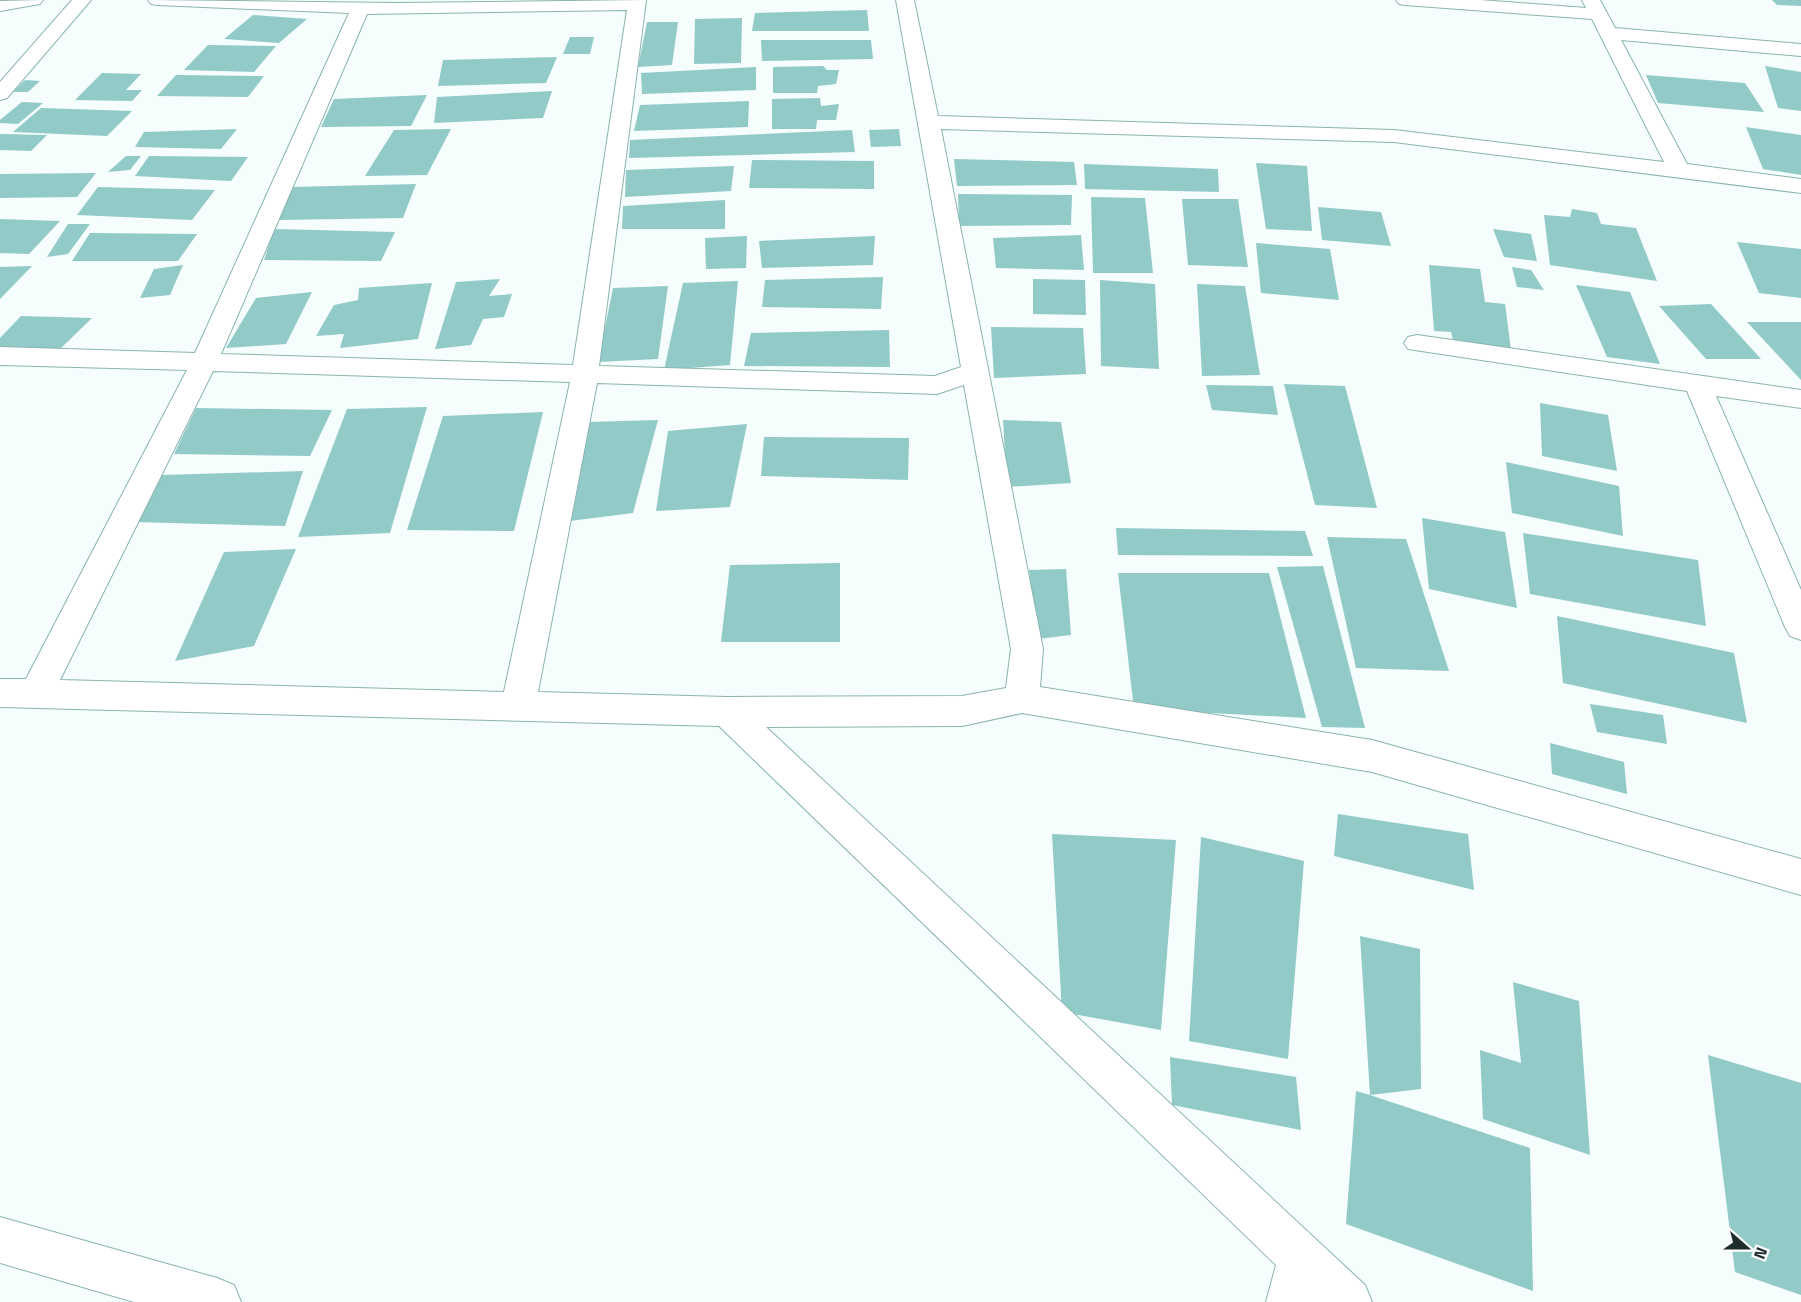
<svg xmlns="http://www.w3.org/2000/svg" width="1801" height="1302" font-family="'Titillium Web',sans-serif">
	<rect width="100%" height="100%" fill="#f5fdfd"/>
	<g fill="#91cac7">
		<polygon points="1772,0 1801,0 1801,6 1777,5"/>
		<polygon points="867,10 869,31 752,31 755,13"/>
		<polygon points="253,15 307,19 279,43 224,39"/>
		<polygon points="742,18 741,63 694,64 695,19"/>
		<polygon points="647,22 678,22 672,65 638,67"/>
		<polygon points="570,37 594,37 590,54 563,54"/>
		<polygon points="761,40 871,40 873,59 762,61"/>
		<polygon points="208,45 276,46 254,72 184,70"/>
		<polygon points="557,57 546,83 438,86 443,60"/>
		<polygon points="823,66 827,70 839,70 836,84 818,86 817,93 773,93 773,67"/>
		<polygon points="1765,66 1801,72 1801,111 1778,108"/>
		<polygon points="756,67 756,90 642,94 641,73"/>
		<polygon points="102,73 141,74 126,90 142,90 132,101 75,100"/>
		<polygon points="176,75 264,76 248,97 157,96"/>
		<polygon points="1646,75 1745,83 1764,112 1658,103"/>
		<polygon points="25,80 40,81 28,92 13,92"/>
		<polygon points="552,91 543,118 434,123 437,97"/>
		<polygon points="427,95 411,126 321,127 334,99"/>
		<polygon points="820,98 821,106 839,104 836,120 817,120 816,129 772,129 772,99"/>
		<polygon points="749,101 748,127 634,131 640,105"/>
		<polygon points="22,102 43,103 18,124 0,123 0,120"/>
		<polygon points="41,108 132,111 107,136 13,132"/>
		<polygon points="1746,127 1801,135 1801,175 1763,169"/>
		<polygon points="237,129 221,149 135,147 144,132"/>
		<polygon points="451,129 427,175 365,176 394,130"/>
		<polygon points="899,129 901,146 871,147 869,130"/>
		<polygon points="852,130 855,152 629,158 630,140"/>
		<polygon points="0,134 47,135 31,151 0,150"/>
		<polygon points="126,156 141,156 130,170 108,172"/>
		<polygon points="149,156 248,157 231,181 135,176"/>
		<polygon points="954,159 1074,162 1077,185 957,186"/>
		<polygon points="752,160 874,161 874,189 749,188"/>
		<polygon points="1256,163 1307,166 1312,231 1266,229"/>
		<polygon points="1084,164 1218,169 1219,192 1085,189"/>
		<polygon points="734,166 731,191 625,197 626,170"/>
		<polygon points="96,173 77,197 0,198 0,174"/>
		<polygon points="416,184 403,218 277,220 291,187"/>
		<polygon points="98,187 215,190 192,220 77,215"/>
		<polygon points="958,194 1072,195 1071,225 959,226"/>
		<polygon points="1091,197 1145,198 1153,273 1093,273"/>
		<polygon points="1182,199 1238,199 1248,267 1188,265"/>
		<polygon points="725,200 725,229 622,229 623,206"/>
		<polygon points="1318,207 1381,212 1391,246 1322,240"/>
		<polygon points="1572,209 1597,213 1601,224 1636,228 1657,281 1550,265 1544,215 1570,217"/>
		<polygon points="0,219 60,221 29,254 0,253"/>
		<polygon points="68,224 90,224 68,254 47,257"/>
		<polygon points="274,229 395,232 381,261 264,260"/>
		<polygon points="1493,229 1531,234 1537,261 1504,257"/>
		<polygon points="90,233 197,234 178,261 72,261"/>
		<polygon points="1081,235 1084,270 996,268 993,238"/>
		<polygon points="747,236 746,268 706,269 705,238"/>
		<polygon points="875,236 873,265 762,268 759,241"/>
		<polygon points="1737,242 1801,249 1801,298 1759,293"/>
		<polygon points="1256,243 1330,249 1339,300 1261,293"/>
		<polygon points="183,265 170,295 140,298 154,269"/>
		<polygon points="1429,265 1480,269 1485,302 1505,304 1511,350 1453,340 1451,332 1434,331"/>
		<polygon points="32,266 0,299 0,267"/>
		<polygon points="1512,267 1531,270 1544,290 1517,287"/>
		<polygon points="883,277 881,309 762,307 765,280"/>
		<polygon points="500,279 489,296 512,294 504,317 483,319 471,345 435,349 456,282"/>
		<polygon points="1033,279 1085,280 1086,315 1033,314"/>
		<polygon points="1100,280 1155,284 1159,369 1101,366"/>
		<polygon points="738,281 730,365 664,370 683,283"/>
		<polygon points="432,283 418,339 340,348 344,334 316,336 334,305 358,300 359,288"/>
		<polygon points="1197,284 1245,286 1260,375 1202,376"/>
		<polygon points="1576,285 1630,292 1660,364 1607,357"/>
		<polygon points="668,286 658,359 598,362 613,288"/>
		<polygon points="312,292 286,344 226,348 256,298"/>
		<polygon points="1711,304 1761,359 1706,359 1659,306"/>
		<polygon points="21,316 92,318 58,351 0,347 0,338"/>
		<polygon points="1747,322 1801,322 1801,380"/>
		<polygon points="991,327 1083,328 1086,374 994,378"/>
		<polygon points="889,330 890,367 744,366 751,333"/>
		<polygon points="1284,384 1345,386 1377,508 1315,505"/>
		<polygon points="1206,385 1273,386 1278,415 1212,410"/>
		<polygon points="1540,403 1608,415 1617,471 1542,456"/>
		<polygon points="427,407 390,533 298,537 347,409"/>
		<polygon points="196,408 332,410 310,456 174,454"/>
		<polygon points="543,412 514,531 407,530 443,416"/>
		<polygon points="658,420 633,513 570,521 589,422"/>
		<polygon points="1003,420 1061,422 1071,483 1007,487"/>
		<polygon points="747,424 730,507 656,511 668,431"/>
		<polygon points="764,437 909,438 908,480 761,476"/>
		<polygon points="1506,462 1619,486 1623,536 1512,513"/>
		<polygon points="303,471 285,526 134,522 161,475"/>
		<polygon points="1422,518 1505,532 1517,608 1429,589"/>
		<polygon points="1116,528 1305,531 1313,556 1118,555"/>
		<polygon points="1523,533 1698,560 1706,626 1530,594"/>
		<polygon points="1327,537 1406,539 1449,671 1356,668"/>
		<polygon points="296,549 254,646 175,661 224,552"/>
		<polygon points="840,563 840,642 721,642 730,565"/>
		<polygon points="1323,566 1365,728 1322,727 1277,567"/>
		<polygon points="1066,569 1071,635 1038,639 1029,570"/>
		<polygon points="1118,573 1269,573 1306,718 1134,709"/>
		<polygon points="1557,616 1734,653 1747,723 1563,683"/>
		<polygon points="1590,704 1663,715 1667,744 1597,732"/>
		<polygon points="1550,743 1624,762 1627,794 1552,774"/>
		<polygon points="1338,814 1468,834 1474,890 1334,856"/>
		<polygon points="1052,834 1176,840 1161,1030 1062,1012"/>
		<polygon points="1201,837 1304,861 1288,1059 1189,1041"/>
		<polygon points="1360,936 1420,949 1421,1089 1370,1095 1530,1148 1533,1291 1346,1224 1356,1091 1370,1095"/>
		<polygon points="1513,982 1579,1001 1590,1155 1483,1119 1480,1050 1521,1063"/>
		<polygon points="1708,1055 1801,1083 1801,1295 1735,1272"/>
		<polygon points="1170,1057 1296,1077 1301,1130 1172,1105"/>
	</g>
	<g fill="none" stroke-linecap="round" stroke-linejoin="round">
		<g stroke="#8ab4b1" stroke-width="2">
			<g id="street">
				<polygon points="43,0 40,4 0,11 0,1"/>
				<polygon points="72,0 91,0 7,98 0,100 0,82"/>
				<path d="M148,0L397,3L646,0L599,366L935,376L961,367L896,0H914L938,116L1394,130L1664,162L1592,19L1405,5L1399,4L1396,0H1480L1586,8L1582,0H1600L1615,28L1801,44V56L1621,40L1687,164L1801,179V193L1394,142L941,129L1043,649L1040,687L1372,740L1801,859V895L1372,772L1022,713L962,726L766,727L1365,1285L1372,1302H1266L1276,1265L719,726L0,707V679H26L187,370L0,365V347L195,353L349,13L157,5L151,4ZM627,10L573,365L221,354L367,14ZM213,371L570,382L504,692L60,680ZM597,383L937,394L964,385L1011,649L1006,688L962,696L727,697L538,692Z"/>
				<polygon points="1417,335 1801,390 1801,408 1716,396 1801,590 1801,640 1790,636 1785,627 1687,391 1408,349 1404,343 1408,337"/>
				<polygon points="0,1217 217,1278 234,1285 241,1302 134,1302 0,1263"/>
			</g>
		</g>
		<use href="#street" fill="#fff" fill-rule="evenodd"/>
	</g>
	<g transform="translate(1747 1248) rotate(111)" stroke="#ffffff" stroke-width="4.5" paint-order="stroke">
	<path d="M0-4.5L10 22L0 15L-10 22Z" fill="#1c2d2c"/>
	<text y="-9" font-size="16" font-weight="bold" text-anchor="middle" fill="#1c2d2c">N</text>
	</g>
</svg>
